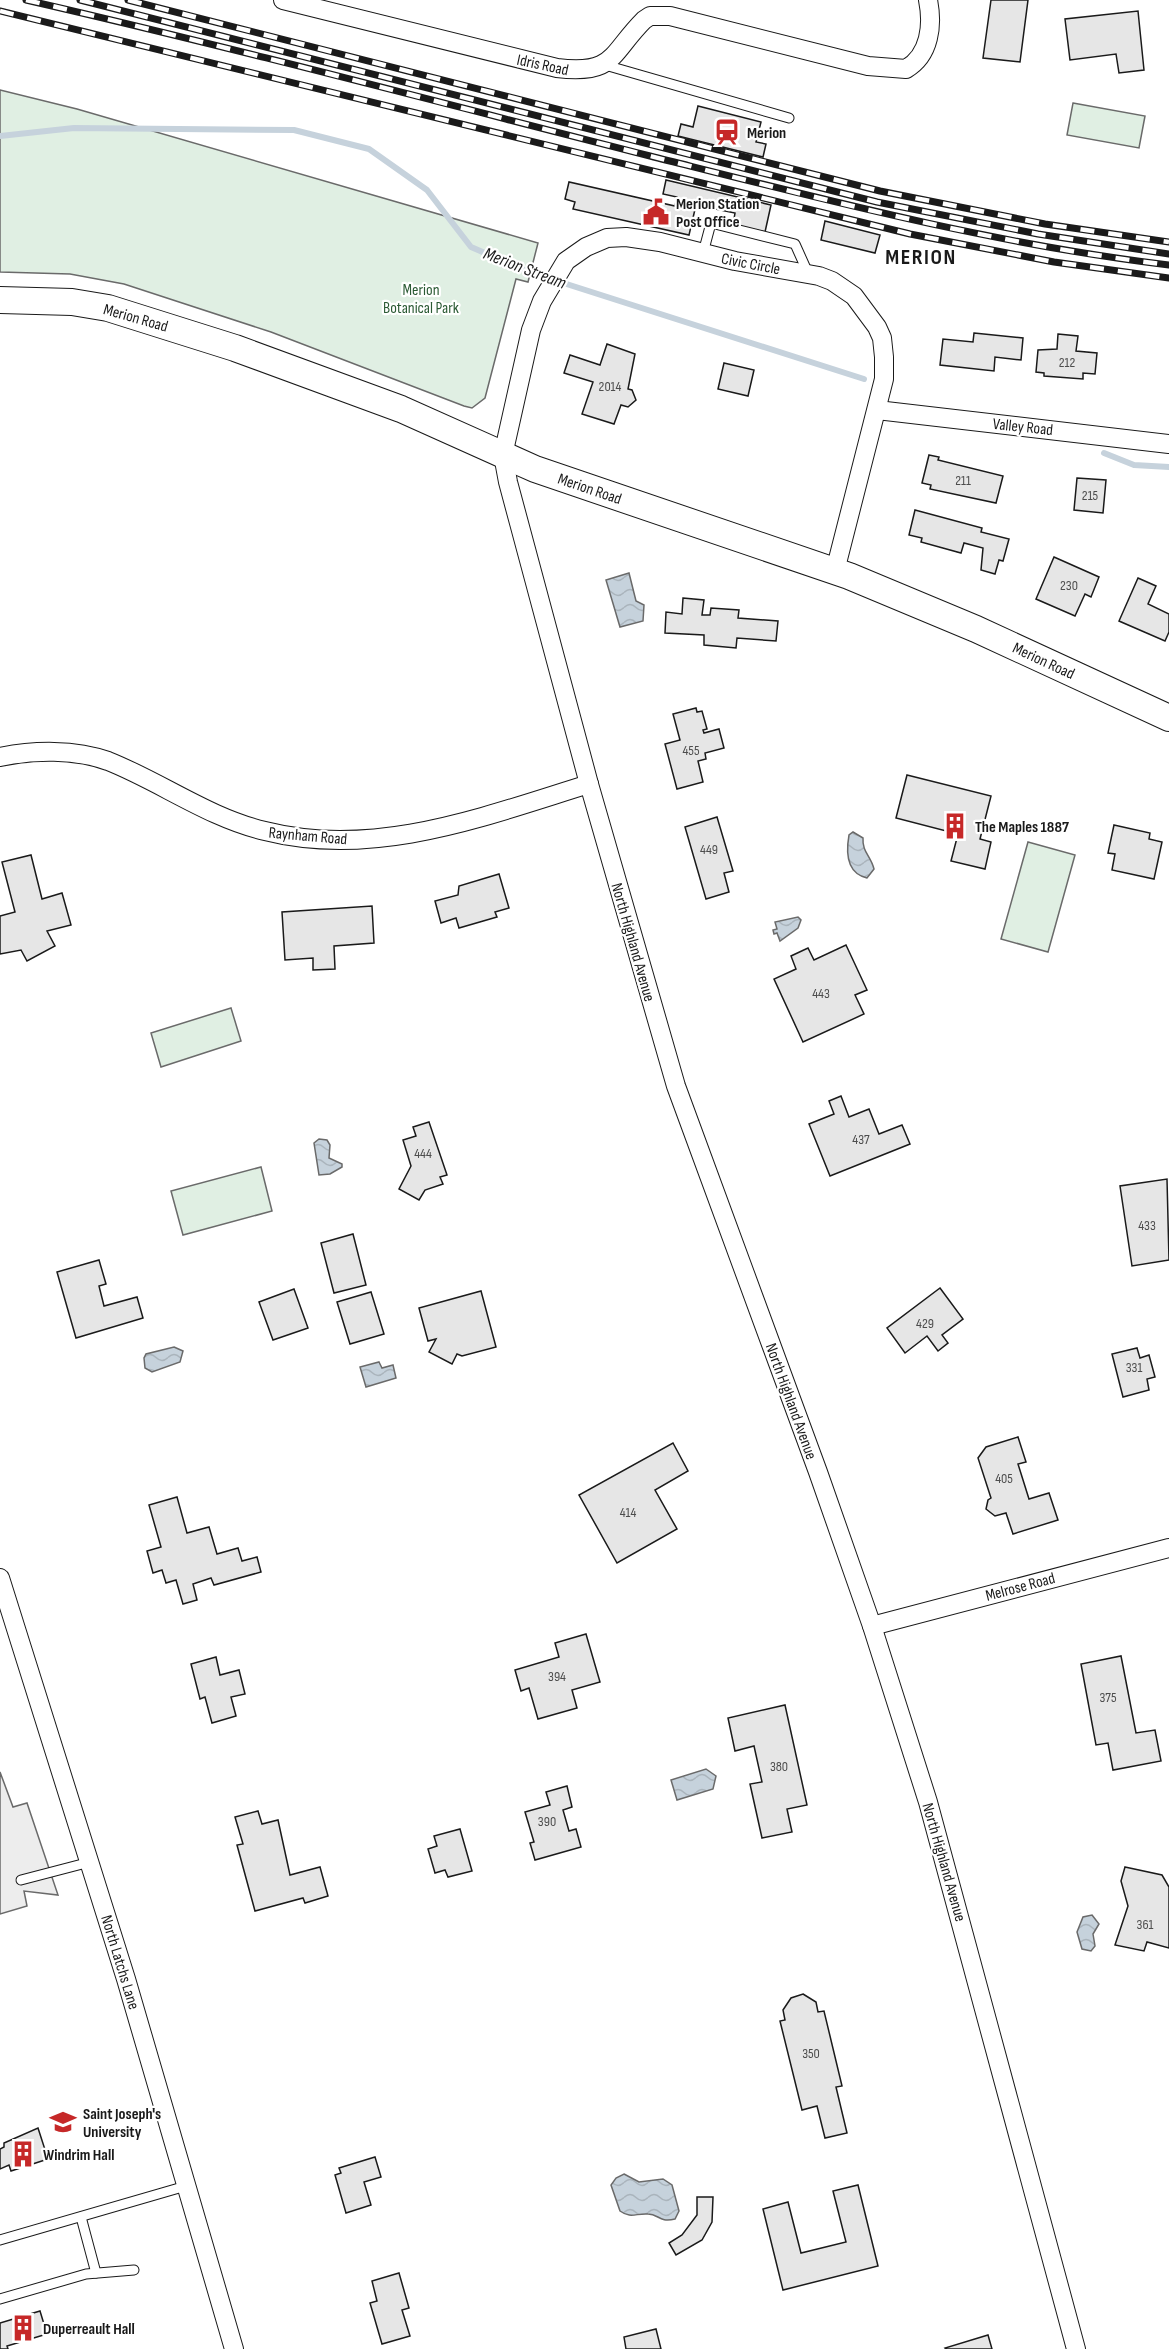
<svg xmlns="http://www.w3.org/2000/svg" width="1169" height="2349" font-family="'Sofia Sans Condensed',sans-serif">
	<defs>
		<pattern id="water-waves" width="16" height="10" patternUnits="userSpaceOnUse" patternTransform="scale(1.5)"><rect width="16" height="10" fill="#c6d2dc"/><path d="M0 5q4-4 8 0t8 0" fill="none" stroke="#aab4bc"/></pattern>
	</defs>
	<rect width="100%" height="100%" fill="#fff"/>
	<g fill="#e0efe3" stroke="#6a6a6a" stroke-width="1.5">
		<polygon points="0,90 77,109 538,243 528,282 516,279 485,398 472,408 464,406 271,332 124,284 70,274 0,272"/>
		<polygon points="1073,103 1145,116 1139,148 1067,135"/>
		<polygon points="1028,842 1075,855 1048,952 1001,939"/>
		<polygon points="231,1008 241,1041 161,1067 151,1033"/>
		<polygon points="261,1167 272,1211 183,1235 171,1191"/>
	</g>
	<polygon fill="#ededed" stroke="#6a6a6a" stroke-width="1.5" points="0,1772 13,1807 27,1803 58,1895 24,1891 27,1906 0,1914"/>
	<g fill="url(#water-waves)" stroke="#6a6a6a" stroke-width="1.5">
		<polygon points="629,573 636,601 644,605 643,621 620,627 606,580"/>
		<path d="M853,832L863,838C862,852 871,856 874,869L867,878C846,873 846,852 849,835Z"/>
		<polygon points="798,917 801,920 798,928 780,941 777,933 774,934 773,930 777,929 775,922"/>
		<polygon points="319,1139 327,1140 330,1145 329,1158 342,1164 342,1167 330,1174 319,1175 314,1143"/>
		<polygon points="174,1347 183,1351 180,1362 152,1372 145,1368 144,1358 146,1354"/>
		<polygon points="379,1362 382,1368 393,1365 396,1378 366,1387 360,1367"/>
		<polygon points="706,1769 716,1776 713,1789 677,1800 671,1780"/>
		<polygon points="1092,1915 1099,1924 1093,1934 1095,1946 1091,1951 1082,1949 1077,1932 1083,1917"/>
		<path d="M624,2174L639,2182L663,2179L672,2185L679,2211L675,2219C659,2223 659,2214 648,2214C636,2213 631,2219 620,2211L611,2185L616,2178Z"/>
	</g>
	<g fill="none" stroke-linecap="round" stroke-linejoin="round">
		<g stroke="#c6d2dc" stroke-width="6">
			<polyline points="0,136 74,128 294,130 369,149 427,190 471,247 529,272 864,379"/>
			<polyline points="1104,453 1134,465 1169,467"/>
		</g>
	</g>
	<g fill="#e6e6e6" stroke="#1a1a1a" stroke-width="1.5">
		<polygon points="991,0 1028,0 1020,62 983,58"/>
		<polygon points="1138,11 1144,70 1119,73 1116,54 1070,60 1065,19"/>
		<polygon points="698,106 761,122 756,142 766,144 763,157 678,136 681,124 693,127"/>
		<polygon points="666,180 771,205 765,232 733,225 735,213 696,205 689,235 573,209 575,202 565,199 569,182 675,206 677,197 663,194"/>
		<polygon points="825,221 880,235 875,253 821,240"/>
		<polygon points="974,333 1023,338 1021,360 995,357 994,371 940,365 943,339 973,342"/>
		<polygon points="1058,334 1078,336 1076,351 1097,353 1095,374 1083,373 1083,379 1044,376 1044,373 1036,372 1038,350 1057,349"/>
		<polygon points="607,344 635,354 628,389 632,390 636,400 628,407 621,405 614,424 582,414 593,382 564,373 570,355 600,365"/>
		<polygon points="724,363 754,370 748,396 718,389"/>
		<polygon points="929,455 939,457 938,460 1003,476 996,503 930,489 931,485 922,483"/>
		<polygon points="1077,478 1106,480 1103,513 1074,510"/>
		<polygon points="915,510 982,528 981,532 1009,539 1003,561 999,560 995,574 981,570 983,548 964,543 961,553 921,542 922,538 909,535"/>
		<polygon points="1054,557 1099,577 1091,597 1085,594 1075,616 1036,599"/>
		<polygon points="1138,578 1156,586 1148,604 1169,614 1169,632 1165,641 1119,621"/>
		<polygon points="683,598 704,600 702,615 710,615 711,608 739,610 738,618 778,621 776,641 737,638 736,648 704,645 704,635 665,633 666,612 682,614"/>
		<polygon points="696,708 697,712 702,711 707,729 703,730 704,733 719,729 724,748 705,753 706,759 698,761 703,782 677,789 665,744 680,740 673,714"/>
		<polygon points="907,775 991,796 980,839 991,842 985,869 951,861 958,834 896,818"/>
		<polygon points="717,817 733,871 724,873 729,892 706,899 685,827"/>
		<polygon points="1114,825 1150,833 1149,839 1162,842 1154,879 1112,870 1115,854 1108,853"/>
		<polygon points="31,855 42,899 62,893 71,925 47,931 55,946 27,961 21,950 0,954 0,916 15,912 2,862"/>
		<polygon points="499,874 509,908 495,912 497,917 459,928 456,918 441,923 435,901 458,895 459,886"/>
		<polygon points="372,906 374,943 334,946 335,969 313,970 313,958 285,960 282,912"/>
		<polygon points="846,945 867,990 855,995 864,1014 803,1042 774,979 796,969 791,956 808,948 814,960"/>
		<polygon points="841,1096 849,1117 869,1109 879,1134 902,1125 910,1144 830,1176 809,1124 834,1114 829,1101"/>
		<polygon points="429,1122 447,1175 440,1177 443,1184 425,1190 419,1200 399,1189 411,1166 403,1140 416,1136 413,1127"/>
		<polygon points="1167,1179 1169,1260 1132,1266 1120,1186"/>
		<polygon points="353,1234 366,1285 334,1293 321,1243"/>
		<polygon points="99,1260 106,1284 99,1286 104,1306 137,1297 143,1318 76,1338 57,1272"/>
		<polygon points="940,1288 963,1319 942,1335 948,1343 938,1351 927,1336 905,1353 887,1328"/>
		<polygon points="294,1289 308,1328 273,1340 259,1302"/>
		<polygon points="481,1291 496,1347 462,1356 457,1354 452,1364 429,1352 436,1339 428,1341 419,1308"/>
		<polygon points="371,1292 384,1334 350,1344 337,1302"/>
		<polygon points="1137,1348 1140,1358 1149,1355 1155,1377 1147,1379 1149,1390 1123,1397 1112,1354"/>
		<polygon points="1018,1437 1026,1462 1018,1464 1029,1499 1049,1493 1058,1520 1013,1534 1006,1513 995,1516 986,1509 988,1500 991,1498 978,1458 986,1447"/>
		<polygon points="673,1443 688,1471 655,1490 677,1529 617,1563 579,1495"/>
		<polygon points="177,1497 187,1533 209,1527 217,1554 238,1548 242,1561 257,1557 261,1572 214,1585 211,1578 193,1584 197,1600 183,1604 176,1580 166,1583 162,1570 153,1573 147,1551 161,1547 149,1505"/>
		<polygon points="586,1634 600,1682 572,1690 577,1708 538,1719 529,1688 521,1691 515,1670 559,1657 555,1643"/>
		<polygon points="1121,1656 1136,1733 1155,1730 1161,1761 1113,1770 1108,1743 1096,1745 1081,1664"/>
		<polygon points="216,1657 220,1675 239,1670 245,1694 231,1697 236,1716 212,1723 205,1697 200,1699 191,1664"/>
		<polygon points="785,1705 807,1805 787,1809 792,1832 762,1838 750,1784 762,1782 754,1746 735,1751 728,1718"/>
		<polygon points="567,1786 572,1807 563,1810 569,1831 576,1829 581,1847 535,1860 530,1843 534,1842 525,1812 550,1805 546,1792"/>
		<polygon points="258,1811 262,1824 278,1820 290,1875 320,1867 328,1896 305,1903 303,1898 255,1911 237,1845 243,1844 235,1817"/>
		<polygon points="460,1829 472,1871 448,1877 445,1870 435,1873 428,1849 437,1846 434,1836"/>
		<polygon points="1125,1867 1162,1875 1169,1887 1169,1948 1147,1942 1144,1951 1115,1945 1128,1906 1121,1881"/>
		<polygon points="803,1994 816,2002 818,2012 824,2011 842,2086 836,2087 847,2133 825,2138 817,2106 802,2110 780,2021 785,2020 783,2010 791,1998"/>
		<polygon points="38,2128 48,2159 11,2171 9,2165 0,2169 0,2149 4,2147 4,2143"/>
		<polygon points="375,2157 381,2177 364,2182 371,2205 346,2213 335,2175 341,2173 339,2168"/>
		<polygon points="858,2185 878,2266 783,2290 763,2209 788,2202 801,2253 846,2242 833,2191"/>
		<polygon points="697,2197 713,2197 712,2222 702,2240 676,2255 669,2243 682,2235 697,2215"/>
		<polygon points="399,2273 409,2308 402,2310 410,2336 382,2344 370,2303 377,2301 372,2281"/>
		<polygon points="40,2311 47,2334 7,2346 8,2349 0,2349 0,2323"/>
		<polygon points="656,2329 661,2349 626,2349 624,2337"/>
		<polygon points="988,2335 992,2349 946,2349 945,2348"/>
	</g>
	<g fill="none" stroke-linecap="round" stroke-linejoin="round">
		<g stroke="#1a1a1a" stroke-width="11">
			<g id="lane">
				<polyline points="605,65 789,118"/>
				<polyline points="703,253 711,223 795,244 808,273"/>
				<polyline points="21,1880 90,1862"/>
				<polyline points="81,2217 96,2273"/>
				<polyline points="0,2240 186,2186"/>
				<polyline points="0,2299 86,2274 134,2270"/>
			</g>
		</g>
		<g stroke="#1a1a1a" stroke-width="20">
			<g id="street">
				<path d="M283,0L557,68C615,75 610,54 644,20L650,16H670L868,66L906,69C930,55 933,25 928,0"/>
				<polyline points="877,410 1169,444"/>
				<polyline points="835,571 884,379 884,357 882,338 877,327 854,296 832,281 819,276 735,261 660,242 626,237 607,238 586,247 566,261 542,301 531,330 503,455 508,482 589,784 676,1086 818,1472 872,1626 928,1802 1076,2349"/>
				<path d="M0,757C33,750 75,749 108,761C161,782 209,818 265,831C375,859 485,816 589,784"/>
				<polyline points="0,1578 126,1979 234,2349"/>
				<polyline points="872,1626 1169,1548"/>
			</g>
		</g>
		<g stroke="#1a1a1a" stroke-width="28">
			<polyline id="secondary" points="0,300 72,302 108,308 235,348 401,409 535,469 849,576 976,629 1169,718"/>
		</g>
		<use href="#lane" stroke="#fff" stroke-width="9"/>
		<use href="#street" stroke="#fff" stroke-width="18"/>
		<use href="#secondary" stroke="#fff" stroke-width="26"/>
		<g stroke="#1a1a1a" stroke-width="7">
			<g id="rail">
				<path d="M26,0C235,48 442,103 650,156C822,199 993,244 1169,265"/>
				<polyline points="80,0 877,202 1038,234 1169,254"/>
				<polyline points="128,0 880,191 1045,224 1169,242"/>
				<polyline points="0,11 910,234 1054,262 1169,278"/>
			</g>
		</g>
		<use href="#rail" stroke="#fff" stroke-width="4.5" stroke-dasharray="14" stroke-linecap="butt"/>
	</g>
	<defs>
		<g id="station-bare" transform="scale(2.07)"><path d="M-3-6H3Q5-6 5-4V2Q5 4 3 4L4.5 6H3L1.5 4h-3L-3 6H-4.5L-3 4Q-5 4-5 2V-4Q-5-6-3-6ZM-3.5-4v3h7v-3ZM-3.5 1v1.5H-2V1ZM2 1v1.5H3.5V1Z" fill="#c62828" stroke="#fff" stroke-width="2.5" paint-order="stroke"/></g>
		<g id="civic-bare" transform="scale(2.07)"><path d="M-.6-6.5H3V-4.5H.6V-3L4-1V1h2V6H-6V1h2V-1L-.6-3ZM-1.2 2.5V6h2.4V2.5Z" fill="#c62828" stroke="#fff" stroke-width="2.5" paint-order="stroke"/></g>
		<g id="building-bare" transform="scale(2.07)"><path d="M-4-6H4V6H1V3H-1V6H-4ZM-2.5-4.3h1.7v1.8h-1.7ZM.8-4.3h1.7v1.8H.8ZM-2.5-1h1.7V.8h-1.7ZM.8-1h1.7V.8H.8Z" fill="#c62828" stroke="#fff" stroke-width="2.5" paint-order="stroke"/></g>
		<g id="university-bare" transform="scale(2.07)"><path d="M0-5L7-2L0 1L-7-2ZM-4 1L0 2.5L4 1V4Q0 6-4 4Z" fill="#c62828" stroke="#fff" stroke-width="2.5" paint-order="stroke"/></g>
	</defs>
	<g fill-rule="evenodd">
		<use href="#station-bare" x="727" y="132"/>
		<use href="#civic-bare" x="656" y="212"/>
		<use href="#building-bare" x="955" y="826"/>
		<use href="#university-bare" x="63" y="2122"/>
		<use href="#building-bare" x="23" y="2154"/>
		<use href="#building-bare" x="23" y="2328"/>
	</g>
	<g text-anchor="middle" stroke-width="4.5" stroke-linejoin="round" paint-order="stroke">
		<g font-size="14" fill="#4d4d4d">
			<text x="1067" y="367">212</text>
			<text x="610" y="391">2014</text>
			<text x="963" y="485">211</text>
			<text x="1090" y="500">215</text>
			<text x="1069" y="590">230</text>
			<text x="691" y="755">455</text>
			<text x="709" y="854">449</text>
			<text x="821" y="998">443</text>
			<text x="861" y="1144">437</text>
			<text x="423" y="1158">444</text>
			<text x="1147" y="1230">433</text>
			<text x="925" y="1328">429</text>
			<text x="1134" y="1372">331</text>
			<text x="1004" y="1483">405</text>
			<text x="628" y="1517">414</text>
			<text x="557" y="1681">394</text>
			<text x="1108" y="1702">375</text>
			<text x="779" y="1771">380</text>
			<text x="547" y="1826">390</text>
			<text x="1145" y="1929">361</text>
			<text x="811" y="2058">350</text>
		</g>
		<g font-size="16" fill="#1a1a1a" stroke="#fff">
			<text transform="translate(543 64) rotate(12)" y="6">Idris Road</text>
			<text transform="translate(751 263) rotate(11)" y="6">Civic Circle</text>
			<text transform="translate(136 317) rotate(16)" y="6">Merion Road</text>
			<text transform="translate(1023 426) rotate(6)" y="6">Valley Road</text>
			<text transform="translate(590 488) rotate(19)" y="6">Merion Road</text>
			<text transform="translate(1044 660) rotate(25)" y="6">Merion Road</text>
			<text transform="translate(308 835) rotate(5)" y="6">Raynham Road</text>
			<text transform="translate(634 942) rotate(74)" y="6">North Highland Avenue</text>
			<text transform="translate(792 1401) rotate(70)" y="6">North Highland Avenue</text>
			<text transform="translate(1020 1586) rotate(-15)" y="6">Melrose Road</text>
			<text transform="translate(945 1862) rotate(74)" y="6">North Highland Avenue</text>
			<text transform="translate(121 1962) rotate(73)" y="6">North Latchs Lane</text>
		</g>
		<g font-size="16" font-weight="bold" fill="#1a1a1a" stroke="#fff" text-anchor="start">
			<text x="747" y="138">Merion</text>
			<text x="676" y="209">Merion Station<tspan x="676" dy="18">Post Office</tspan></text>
			<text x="975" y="832">The Maples 1887</text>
			<text x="83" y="2119">Saint Joseph's<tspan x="83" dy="18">University</tspan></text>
			<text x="43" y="2160">Windrim Hall</text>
			<text x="43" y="2334">Duperreault Hall</text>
		</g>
		<g font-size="16" fill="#2b5a34" stroke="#fff">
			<text x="421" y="295">Merion<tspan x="421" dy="18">Botanical Park</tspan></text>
		</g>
		<g font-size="18" font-style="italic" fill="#1a1a1a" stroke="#fff">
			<text transform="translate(525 268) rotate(21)" y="6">Merion Stream</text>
		</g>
		<g font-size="22" font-weight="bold" letter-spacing="1.5" fill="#1a1a1a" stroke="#fff">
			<text x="921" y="264">MERION</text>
		</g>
	</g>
</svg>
